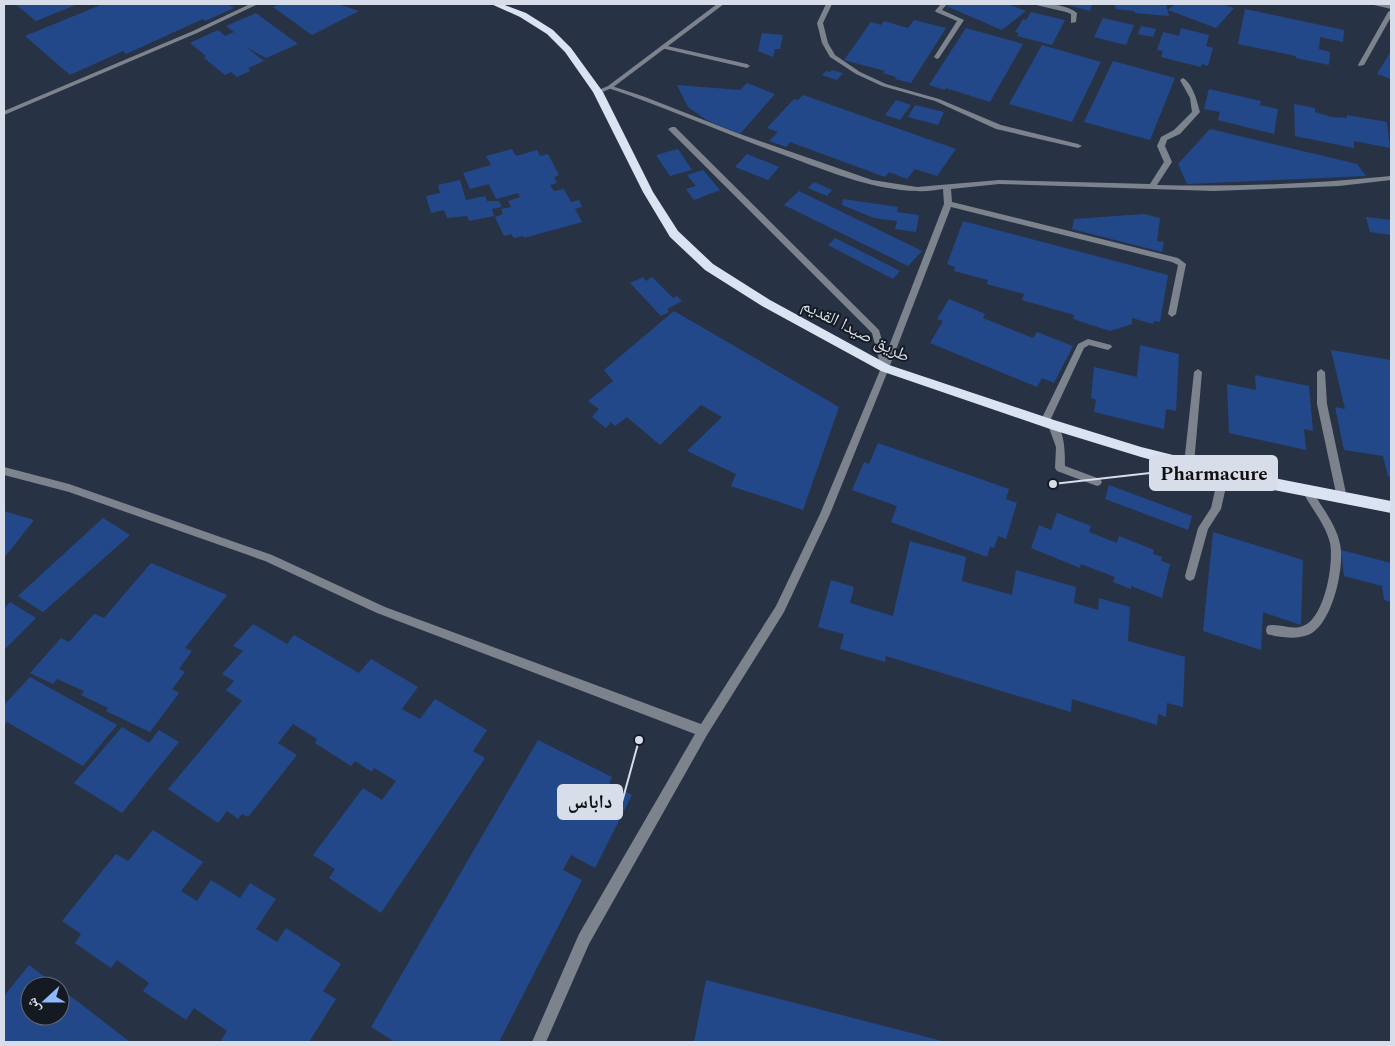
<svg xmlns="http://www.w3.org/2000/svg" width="1395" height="1046" font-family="Spectral,'Noto Naskh Arabic',serif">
	<rect width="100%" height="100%" fill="#283245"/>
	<g fill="#234889">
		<polygon points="15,4 78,4 36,21"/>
		<polygon points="103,4 228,4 234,8 205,21 203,19 126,54 123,51 70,75 25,36"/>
		<polygon points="280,4 338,4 359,11 312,35 273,7"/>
		<polygon points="955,4 1008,4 1026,11 1002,30 946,6"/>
		<polygon points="1064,4 1092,4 1090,11"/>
		<polygon points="1114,4 1166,4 1169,16 1135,13 1134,11 1116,9"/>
		<polygon points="1175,4 1221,4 1234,8 1216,28 1168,10"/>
		<polygon points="1245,9 1344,30 1343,42 1320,37 1319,49 1330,52 1329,65 1296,58 1296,56 1238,44"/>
		<polygon points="1031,12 1065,20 1052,45 1017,36 1019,33 1015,32 1023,19 1026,20"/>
		<polygon points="256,13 298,44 266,58 246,47 264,61 248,68 250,71 237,77 231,72 225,75 204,58 206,56 190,43 218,30 225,36 230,34 234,32 226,26"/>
		<polygon points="1103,18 1134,25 1126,45 1094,37"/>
		<polygon points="914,20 946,28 911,83 895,79 896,77 883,73 885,71 844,60 871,22 881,25 884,21 908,28"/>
		<polygon points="1141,26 1156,29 1153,37 1138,34"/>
		<polygon points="966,28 1023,44 990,102 946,88 945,90 929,85"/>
		<polygon points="1181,28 1209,35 1206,46 1213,48 1208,66 1202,64 1201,67 1161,57 1163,51 1157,50 1163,32 1179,36"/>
		<polygon points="762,33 783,35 780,49 775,49 773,57 758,51"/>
		<polygon points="1042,45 1101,62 1072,122 1009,104"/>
		<polygon points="1391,51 1391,79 1377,74"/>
		<polygon points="1113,61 1175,78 1150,140 1084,122"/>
		<polygon points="832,70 843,73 837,80 822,75 826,71 830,72"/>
		<polygon points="747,83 775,94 740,134 708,121 688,107 677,85 740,90"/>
		<polygon points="1209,89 1261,101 1260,105 1278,109 1274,134 1218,120 1220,112 1204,109"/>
		<polygon points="803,95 956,149 937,176 915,169 907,179 889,172 885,177 790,142 786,147 769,141 778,132 767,128 794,99 798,100"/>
		<polygon points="896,100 911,105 900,120 885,115"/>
		<polygon points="1294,104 1315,108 1315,112 1331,117 1347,118 1347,115 1387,122 1390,148 1354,141 1354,148 1295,136"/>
		<polygon points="915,105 944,112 938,125 908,117"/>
		<polygon points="1210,129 1357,164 1366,176 1187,184 1178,164"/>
		<polygon points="512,149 516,156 537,150 540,156 548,154 559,175 554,177 557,183 550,185 554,191 564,189 571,202 579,200 582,207 575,209 582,222 524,238 523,236 514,238 511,234 504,236 495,217 503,214 501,209 511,207 508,201 520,197 518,193 496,199 489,184 470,189 463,173 491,165 486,156"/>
		<polygon points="678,149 692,170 670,176 656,155"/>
		<polygon points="747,154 779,167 768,180 735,167"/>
		<polygon points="703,170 720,190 694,200 686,189 696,186 687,175"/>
		<polygon points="460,180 466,200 485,196 487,201 499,201 502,207 492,209 494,216 469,221 467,216 447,218 444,210 431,213 426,196 440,193 438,185"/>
		<polygon points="814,182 832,190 827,196 808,188"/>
		<polygon points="799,191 922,251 908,266 784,205"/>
		<polygon points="843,199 898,207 897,212 919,215 916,232 895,229 897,221 874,218 842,205"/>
		<polygon points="1144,214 1160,218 1157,241 1164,242 1162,252 1072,229 1074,219"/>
		<polygon points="1366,217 1391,220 1391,235 1370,232"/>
		<polygon points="963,221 1168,275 1160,322 1154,321 1153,324 1132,318 1132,324 1110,331 1073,319 1074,315 1022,300 1024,294 987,284 988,280 954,271 955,267 947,264"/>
		<polygon points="835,238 900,271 893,279 828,245"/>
		<polygon points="643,277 646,281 652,277 673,298 677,296 682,301 667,309 669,312 661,316 630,283"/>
		<polygon points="949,299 985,314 983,318 1033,338 1037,332 1073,346 1054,383 1042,378 1037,387 930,343 943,321 937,319"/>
		<polygon points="674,311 839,407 803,510 731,486 736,474 687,451 722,417 701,405 660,445 627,417 615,426 611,422 606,428 592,417 599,409 588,401 613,381 604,370"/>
		<polygon points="1140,345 1179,354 1176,411 1166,409 1164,429 1094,412 1096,400 1091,398 1094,367 1137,377"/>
		<polygon points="1331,350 1391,360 1391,477 1388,476 1383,456 1344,450 1335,407 1345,409"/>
		<polygon points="1255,375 1309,386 1313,431 1304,429 1306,450 1229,433 1227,384 1256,390"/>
		<polygon points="878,443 1009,489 1006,499 1017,503 1006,539 998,536 994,548 990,547 987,557 891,522 897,506 852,490 864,462 869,464"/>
		<polygon points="1109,485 1192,516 1188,530 1105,499"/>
		<polygon points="4,511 34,520 4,558"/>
		<polygon points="1057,513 1091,526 1089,532 1117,543 1119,536 1154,550 1153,554 1162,557 1161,561 1170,564 1162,598 1131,586 1131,589 1113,582 1115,577 1081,564 1080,568 1031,548 1039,525 1051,530"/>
		<polygon points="103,518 130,535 43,612 18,596"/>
		<polygon points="1213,532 1303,560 1301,625 1263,612 1261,650 1203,631"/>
		<polygon points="910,541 966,557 962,581 1012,595 1016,570 1076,587 1074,603 1098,610 1099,598 1130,607 1128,641 1185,657 1183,707 1167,703 1166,717 1158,714 1157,725 1072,699 1071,712 886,656 885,662 840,649 844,634 818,627 831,580 854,587 850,603 893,616"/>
		<polygon points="1341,550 1391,563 1391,602 1384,600 1382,586 1344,576"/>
		<polygon points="151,563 227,595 185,648 192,651 179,669 185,672 172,689 179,693 150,732 106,711 108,708 81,695 84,691 57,679 53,684 30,673 61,638 69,642 94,614 104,618"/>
		<polygon points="10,602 36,618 4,650 4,609"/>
		<polygon points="253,624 287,644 294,635 359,673 371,659 418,687 402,709 420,719 435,699 487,730 473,751 485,758 381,913 329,878 335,869 313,855 363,788 382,800 396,781 374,768 372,772 355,761 351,766 315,743 317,739 293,724 278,743 297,755 248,817 242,814 238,819 227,811 218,823 168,789 242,701 226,690 234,681 222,674 243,651 233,646"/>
		<polygon points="30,677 117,725 83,766 7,722 4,725 4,705"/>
		<polygon points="122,727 149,743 159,730 179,742 122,813 74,783"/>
		<polygon points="538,740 612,777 609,783 632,795 595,868 571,855 563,870 582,880 499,1042 395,1042 371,1027"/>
		<polygon points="153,830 203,862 181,891 197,901 211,880 240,898 250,883 276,899 256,929 277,942 286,928 341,964 323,991 336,999 309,1042 225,1042 221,1040 227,1031 194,1008 186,1020 143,991 149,983 117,960 111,968 75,943 81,934 62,921 116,854 128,861"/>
		<polygon points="29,965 57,986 30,986 30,1016 60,1016 60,988 130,1042 4,1042 4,996"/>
		<polygon points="706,980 946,1042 694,1042"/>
	</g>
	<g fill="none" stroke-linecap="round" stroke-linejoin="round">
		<polygon fill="#7d838c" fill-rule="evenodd" points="250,4 258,4 197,33 4,115 4,111 193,31"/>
		<g fill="#7d838c" fill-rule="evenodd">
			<polygon points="826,4 832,4 823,23 828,43 835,55 860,72 886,84 939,99 1001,125 1078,144 1082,146 1078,148 996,129 935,101 882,86 856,74 830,57 822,43 817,23"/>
			<polygon points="941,4 947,4 942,10 964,20 939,58 937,59 934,57 957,21 936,12 935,11"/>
			<path d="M1032,4C1046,3 1066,4 1077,13L1076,22L1071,23V14L1066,12Z"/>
			<polygon points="1391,10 1391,17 1364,65 1359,66 1358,65 1388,12"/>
			<polygon points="663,45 747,64 750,66 747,68 661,48 661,46"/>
			<path d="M1183,78C1193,84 1197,101 1200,112L1180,134L1167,140L1165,146L1172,162L1157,185C1235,187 1313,184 1391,176V180L1339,186L1214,191L999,184L951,189L952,202L1178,258L1186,264L1176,314L1172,317L1168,314L1178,265L1172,262L951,207L889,368L830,514L784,612L707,735L589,944L546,1042H532L579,934L695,734L377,613L265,561L69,492L4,475V467L69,484L272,555L385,607L701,724L776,606L820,514L881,368L872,333L668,129L672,127H675L879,330L886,354L944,204L943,189C935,190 925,192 917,191C874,190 832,173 792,158C730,136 670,109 608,88V86H612L645,97L737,133L872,180L917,187L999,180L1150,184L1164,162L1157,146L1161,137L1174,130L1192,112L1190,98L1180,80Z"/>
			<polygon points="1088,339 1111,345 1112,347 1108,350 1089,345 1084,348 1048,425 1042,425 1040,422 1077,346 1078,344"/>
			<polygon points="1198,369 1202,372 1194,464 1192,467 1186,467 1184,464 1194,372"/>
			<polygon points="1321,369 1325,372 1327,404 1347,498 1345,501 1339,501 1337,498 1317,404 1317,372"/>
			<path d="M1053,421C1065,428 1065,453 1065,466L1100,479L1102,482L1100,485L1097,486L1057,471L1055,468L1056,447L1048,425Z"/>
			<polygon points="1224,469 1227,470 1229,473 1221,509 1208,529 1195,576 1194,579 1190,581 1186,579 1185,576 1198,528 1211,508 1219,473 1221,470"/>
			<path d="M1308,488L1311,489C1321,506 1336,524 1340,544C1345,566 1333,620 1312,633C1300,640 1280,638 1267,634L1266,630L1267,626C1279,622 1293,632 1305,625C1325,615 1334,563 1330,543C1326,525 1311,508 1303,492L1305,489Z"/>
		</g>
		<g fill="#7d838c" fill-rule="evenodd">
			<polygon points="717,4 724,4 612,88 600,93 596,93 596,91 608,86"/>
			<polygon points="1373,4 1391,5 1391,9 1374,5"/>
		</g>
		<polygon fill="#dae3f2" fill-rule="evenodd" points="491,4 502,4 526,13 553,30 571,48 603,92 653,192 678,231 713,264 770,300 889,365 1054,420 1141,447 1233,470 1391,501 1391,513 1233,482 1141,457 1053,430 881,371 762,306 705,270 670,237 643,192 593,92 565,52 547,34 520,17"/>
	</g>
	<g text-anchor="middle" stroke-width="4" stroke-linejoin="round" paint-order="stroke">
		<g font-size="18" fill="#d7deea" stroke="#151a22">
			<text transform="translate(856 330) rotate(27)" y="6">طريق صيدا القديم</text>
		</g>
	</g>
	<path fill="none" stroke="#d7deea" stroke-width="2" d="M1053 484L1150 473M639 740L622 802"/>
	<g fill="#d7deea" stroke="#151a22" stroke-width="2">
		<circle cx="1053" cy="484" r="5"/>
		<circle cx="639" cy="740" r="5"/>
	</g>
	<g fill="#d7deea" stroke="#d7deea" stroke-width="2">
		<rect x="1150" y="456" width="127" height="34" rx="5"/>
		<rect x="558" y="785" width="64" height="34" rx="5"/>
	</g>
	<g font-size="19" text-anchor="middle" font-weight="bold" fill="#111">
		<text x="1214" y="480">Pharmacure</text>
		<text x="590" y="808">داباس</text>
	</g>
	<rect width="1395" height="1046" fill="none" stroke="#d7deea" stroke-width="10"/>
	<g transform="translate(45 1001) rotate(249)"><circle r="24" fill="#151a22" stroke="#636872"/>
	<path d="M0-4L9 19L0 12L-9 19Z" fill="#90b8fd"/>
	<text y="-8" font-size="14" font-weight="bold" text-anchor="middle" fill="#d7deea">ش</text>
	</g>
</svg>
